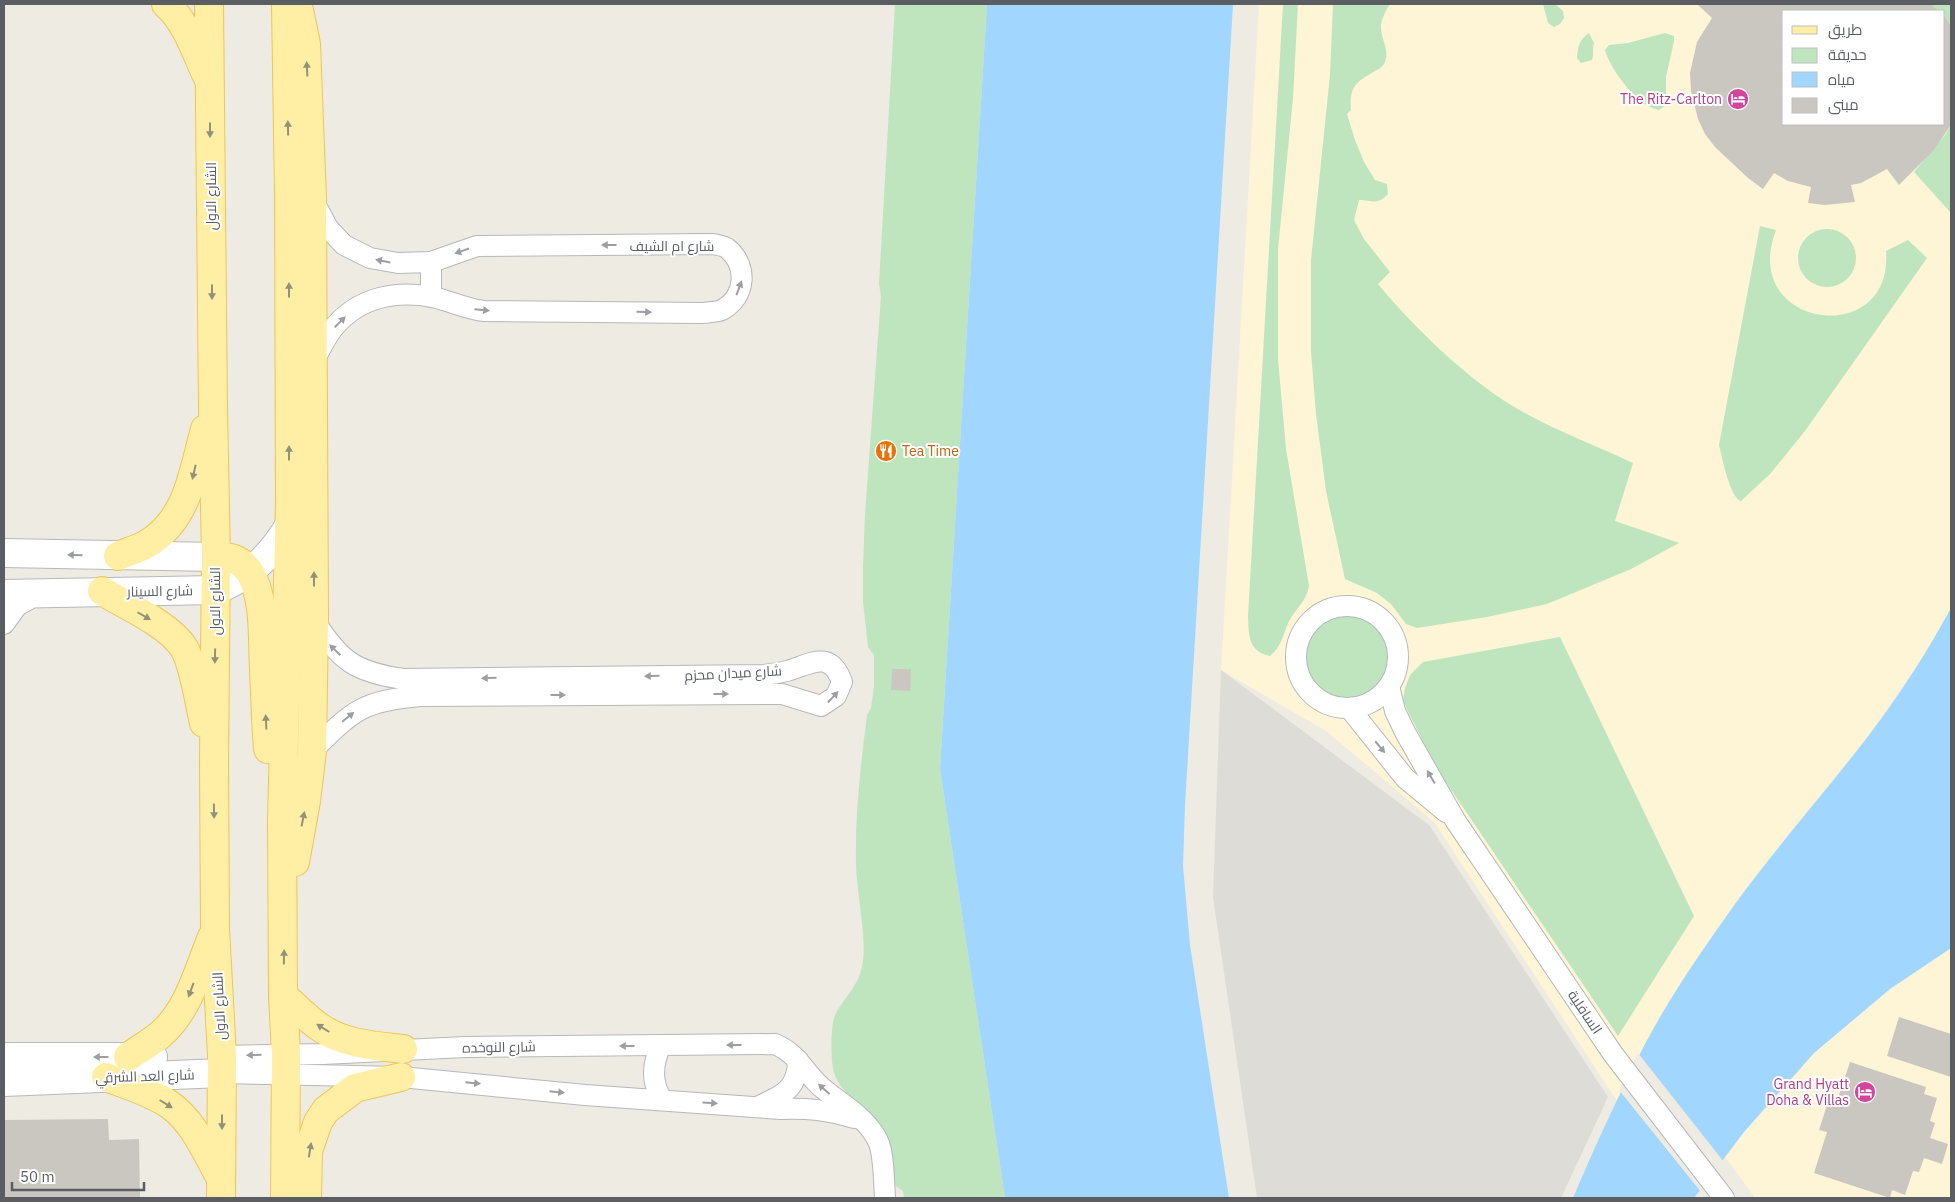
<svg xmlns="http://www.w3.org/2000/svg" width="1955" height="1202" font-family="'IBM Plex Sans',Cairo,sans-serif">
	<rect width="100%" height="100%" fill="#edebe2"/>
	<g fill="#fef4d6" fill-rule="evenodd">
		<path d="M1259,4H1951V608L1932,644L1870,734L1788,835L1736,904L1682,981L1646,1043L1617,1101L1434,822L1326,731L1221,670ZM1784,11H1944V124H1784Z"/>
		<polygon points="1951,948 1951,1198 1755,1198 1725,1157 1744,1132 1814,1053 1890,989"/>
	</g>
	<polygon fill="#dedcd6" points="1221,670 1429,825 1608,1097 1561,1198 1257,1198 1213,897"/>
	<g fill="#bee5be">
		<path d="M895,4H987L940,769L1005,1198H904L903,1191L894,1185C892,1168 892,1146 883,1130C871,1106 839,1097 833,1069C831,1057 830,1024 836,1013C845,997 858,986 862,967C868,939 856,893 856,862C855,813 861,763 867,715L871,708L874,686V655L868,647L863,602V567L865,514L881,296L879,284Z"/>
		<path d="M1283,4H1298L1293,98L1278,249V359L1286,449L1309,586C1306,602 1297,607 1289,621C1283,634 1282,646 1270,656C1248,651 1249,636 1248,617Z"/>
		<path d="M1333,4H1390C1386,10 1382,18 1381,25C1380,39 1391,50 1384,64C1382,67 1379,69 1375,71C1357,82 1349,85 1351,110L1347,114L1355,140L1364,162L1375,180L1387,184L1388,194C1376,206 1373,200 1359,200L1354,220L1364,239L1390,272L1378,284C1413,326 1457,369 1503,400C1543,426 1590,443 1633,463L1615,521L1679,543L1631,569L1547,604L1487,617L1417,628L1406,624L1391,604L1377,593L1345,579L1326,491L1316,414L1311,352V260L1330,75Z"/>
		<polygon points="1543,4 1555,4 1563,11 1564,18 1560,24 1554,27 1548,23"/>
		<polygon points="1934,4 1951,4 1951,26 1944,15 1944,11 1939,11 1933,6"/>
		<path d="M1589,33L1594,43C1592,49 1594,55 1592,60L1581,63L1577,58C1578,46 1579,40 1589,33Z"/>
		<path d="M1665,33L1674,36V41L1666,77V105L1659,110C1638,107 1610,69 1605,50L1609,45L1628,43Z"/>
		<polygon points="1951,125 1951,213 1914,172 1945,135"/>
		<path d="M1760,226L1776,230C1738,329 1894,350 1886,251L1908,240L1927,258L1805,431L1770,474L1741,501C1730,498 1722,457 1719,445Z"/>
		<circle cx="1827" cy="258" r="29"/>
		<circle cx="1346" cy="657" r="42"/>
		<polygon points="1560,637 1694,916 1618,1036 1435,766 1403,701 1405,688 1410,675 1423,662"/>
	</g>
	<g fill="#a0d6ff">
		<polygon points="987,4 1233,4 1185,805 1183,866 1190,945 1229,1198 1005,1198 940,769"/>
		<path d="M1951,608V948L1890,989L1814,1053L1744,1132L1694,1198H1573C1595,1146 1619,1094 1645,1044C1671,995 1703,949 1735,904C1777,846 1826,792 1869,735C1900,695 1927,652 1951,608Z"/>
	</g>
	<polygon fill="#edebe2" points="1638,1053 1724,1162 1701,1192 1619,1090"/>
	<g fill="#cac7c1">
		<polygon points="1700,4 1934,4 1933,6 1939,11 1784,11 1784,124 1944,124 1944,15 1951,26 1951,125 1933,151 1899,185 1887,169 1861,183 1851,185 1855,202 1825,205 1808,203 1811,187 1788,181 1774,173 1763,189 1748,178 1715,147 1705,134 1698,119 1691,91 1690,73 1697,42 1712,18 1698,5"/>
		<polygon points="884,443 894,446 888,459 879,455"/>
		<polygon points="892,669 911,669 910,691 891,690"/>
		<polygon points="1899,1017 1951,1034 1951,1077 1887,1056"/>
		<polygon points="1850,1062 1926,1087 1924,1094 1937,1098 1930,1121 1935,1123 1930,1138 1948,1144 1942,1164 1924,1158 1919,1172 1913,1171 1905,1195 1892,1190 1890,1198 1814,1173 1827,1132 1819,1130 1829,1099 1837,1101"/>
		<polygon points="108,1119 109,1140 139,1139 140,1198 4,1198 5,1120"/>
	</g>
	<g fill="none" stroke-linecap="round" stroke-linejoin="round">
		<g stroke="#b5b8bc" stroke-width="22">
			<g id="street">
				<polyline points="431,262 431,297"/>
				<path d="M313,362C320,351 326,336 335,326C360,297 396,290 433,297C450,301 466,309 484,311L703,313C709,312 717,312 722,310C746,297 748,266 728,249C725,246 718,245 713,244L477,246L431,262L398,263L370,258L344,245L328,228L313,200"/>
				<circle cx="1347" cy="657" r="51"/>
				<polyline points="4,624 17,606 38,594"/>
				<polyline points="1389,686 1395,711 1405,732 1455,820 1613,1054 1724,1198"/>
				<polyline points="1350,709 1405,778 1446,812"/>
				<path d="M312,751C353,711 361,701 420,696L782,694L821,706L836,696L842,682C830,648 809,665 787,671C779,673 771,674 763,675L403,679C355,672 340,661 314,620"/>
				<path d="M661,1045C652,1065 651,1081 662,1100"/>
				<path d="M222,1056L323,1054L465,1047L775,1044C798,1054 803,1070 820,1086C839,1103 866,1116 878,1141C884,1153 884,1184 885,1198"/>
				<path d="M222,1073L401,1077L585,1095L781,1109C809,1108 827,1110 854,1118"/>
				<path d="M757,1107C781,1096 798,1090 798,1060"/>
			</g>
		</g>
		<g stroke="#b6b9be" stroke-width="30">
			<g id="secondary">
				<polyline points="4,553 216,557"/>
				<path d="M4,594L216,590C249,577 271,556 289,526"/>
				<polyline points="4,1057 153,1057"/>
				<polyline points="4,1082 222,1073"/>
			</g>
		</g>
		<g stroke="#f1c457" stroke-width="30">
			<g id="primary">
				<path d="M166,4C186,21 196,53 207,76"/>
				<polyline points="209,4 213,409 216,557 214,762 215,928 222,1056 221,1198"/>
				<path d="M118,556C127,552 138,549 147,544C189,519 193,471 205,429"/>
				<path d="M216,557C229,556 241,560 249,571C266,599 262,638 264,669C265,696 266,723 268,749"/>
				<path d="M102,591C125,605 170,625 184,648C194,665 199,702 204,723"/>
				<polyline points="295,862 306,801 312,751 314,620 312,199 306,44 299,10"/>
				<path d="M283,995C295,1006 307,1019 321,1028C344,1044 376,1046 403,1049"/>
				<path d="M128,1057C138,1050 150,1043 160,1035C189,1010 198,971 212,937"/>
				<path d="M106,1077C127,1085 151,1092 170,1105C194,1122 206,1152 220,1177"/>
				<polyline points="285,1198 286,1055 283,995 282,821 290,501 289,196 286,4"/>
				<polyline points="307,1198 308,1151 318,1122 326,1110 355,1088 401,1077"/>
			</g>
		</g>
		<use href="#street" stroke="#fff" stroke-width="20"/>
		<use href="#secondary" stroke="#fff" stroke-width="28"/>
		<use href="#primary" stroke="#ffefa5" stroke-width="28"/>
	</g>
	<defs><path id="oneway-solid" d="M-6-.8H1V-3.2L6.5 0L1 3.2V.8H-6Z" transform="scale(1.25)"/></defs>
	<g fill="#94917a">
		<use href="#oneway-solid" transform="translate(307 69) rotate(-93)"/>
		<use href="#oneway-solid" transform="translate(288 128) rotate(-91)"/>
		<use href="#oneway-solid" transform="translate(210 130) rotate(90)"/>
		<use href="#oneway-solid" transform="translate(289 290) rotate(-90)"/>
		<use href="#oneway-solid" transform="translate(212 292) rotate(90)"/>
		<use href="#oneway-solid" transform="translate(289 453) rotate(-90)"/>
		<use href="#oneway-solid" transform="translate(194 472) rotate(103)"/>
		<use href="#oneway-solid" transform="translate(314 579) rotate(-90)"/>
		<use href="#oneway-solid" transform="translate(144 616) rotate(30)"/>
		<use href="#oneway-solid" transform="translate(215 656) rotate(91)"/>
		<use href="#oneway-solid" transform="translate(266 722) rotate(-93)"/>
		<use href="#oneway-solid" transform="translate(214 811) rotate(89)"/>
		<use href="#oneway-solid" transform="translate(303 819) rotate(-79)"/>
		<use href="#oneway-solid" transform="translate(284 957) rotate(-89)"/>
		<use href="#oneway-solid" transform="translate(191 990) rotate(110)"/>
		<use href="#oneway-solid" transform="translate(323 1028) rotate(-148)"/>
		<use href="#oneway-solid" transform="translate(166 1104) rotate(32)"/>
		<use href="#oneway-solid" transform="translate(222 1122) rotate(90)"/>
		<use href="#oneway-solid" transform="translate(310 1150) rotate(-81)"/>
	</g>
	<g fill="#9c9ea1">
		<use href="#oneway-solid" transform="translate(609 245) rotate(-180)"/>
		<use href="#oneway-solid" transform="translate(462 251) rotate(161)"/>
		<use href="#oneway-solid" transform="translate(383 261) rotate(-169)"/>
		<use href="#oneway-solid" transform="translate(739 288) rotate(-70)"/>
		<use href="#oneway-solid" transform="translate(482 310) rotate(5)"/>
		<use href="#oneway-solid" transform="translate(644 312) rotate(1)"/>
		<use href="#oneway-solid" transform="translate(340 322) rotate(-45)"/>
		<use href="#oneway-solid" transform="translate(75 555) rotate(-179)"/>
		<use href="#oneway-solid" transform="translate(335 650) rotate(-136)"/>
		<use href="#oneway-solid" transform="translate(652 676) rotate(179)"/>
		<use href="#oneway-solid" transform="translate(489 678) rotate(179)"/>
		<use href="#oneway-solid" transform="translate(721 694)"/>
		<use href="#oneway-solid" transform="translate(558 695)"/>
		<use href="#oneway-solid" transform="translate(833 697) rotate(-47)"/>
		<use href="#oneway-solid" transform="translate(348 717) rotate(-39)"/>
		<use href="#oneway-solid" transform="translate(1380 747) rotate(50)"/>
		<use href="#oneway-solid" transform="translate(1431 777) rotate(-120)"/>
		<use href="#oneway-solid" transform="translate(734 1045) rotate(180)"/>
		<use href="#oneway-solid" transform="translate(627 1046) rotate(180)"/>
		<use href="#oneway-solid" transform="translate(254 1055) rotate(179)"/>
		<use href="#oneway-solid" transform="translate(101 1057) rotate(180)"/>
		<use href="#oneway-solid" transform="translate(473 1083) rotate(6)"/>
		<use href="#oneway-solid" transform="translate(824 1089) rotate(-138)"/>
		<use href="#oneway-solid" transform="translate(557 1092) rotate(6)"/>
		<use href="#oneway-solid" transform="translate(710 1103) rotate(3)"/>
	</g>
	<defs>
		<g id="hotel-disc" transform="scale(1.125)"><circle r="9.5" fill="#d1479c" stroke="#fff"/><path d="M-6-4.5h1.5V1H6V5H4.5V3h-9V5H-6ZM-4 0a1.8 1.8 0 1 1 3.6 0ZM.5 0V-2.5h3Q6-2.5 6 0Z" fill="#fff"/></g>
		<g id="restaurant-disc" transform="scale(1.125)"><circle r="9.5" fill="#e8710a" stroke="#fff"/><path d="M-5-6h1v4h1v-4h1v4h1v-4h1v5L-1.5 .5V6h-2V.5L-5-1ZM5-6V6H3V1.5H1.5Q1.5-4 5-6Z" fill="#fff"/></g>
	</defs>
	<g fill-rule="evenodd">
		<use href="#hotel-disc" x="1738" y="99"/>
		<use href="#restaurant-disc" x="886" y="451"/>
		<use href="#hotel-disc" x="1865" y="1092"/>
	</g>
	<g text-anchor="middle" stroke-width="4" stroke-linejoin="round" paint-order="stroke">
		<g font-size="14" fill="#b23c85" stroke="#fff" text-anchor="end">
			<text x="1722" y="104">The Ritz-Carlton</text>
			<text x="1849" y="1089">Grand Hyatt<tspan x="1849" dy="16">Doha &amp; Villas</tspan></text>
		</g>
		<g font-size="14" fill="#5a5e63" stroke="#fff">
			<text transform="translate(211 196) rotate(-90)" y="5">الشارع الاول</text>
			<text x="672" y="251">شارع ام الشيف</text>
			<text transform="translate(160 591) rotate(-1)" y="5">شارع السينار</text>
			<text transform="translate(215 601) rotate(-90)" y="5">الشارع الاول</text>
			<text transform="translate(733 673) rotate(-3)" y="5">شارع ميدان محزم</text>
			<text transform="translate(219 1006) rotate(-93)" y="5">الشارع الاول</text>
			<text transform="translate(1585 1012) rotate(56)" y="5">السافلية</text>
			<text transform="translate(499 1047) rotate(-1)" y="5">شارع النوخده</text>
			<text transform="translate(145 1076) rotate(-2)" y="5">شارع العد الشرقي</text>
		</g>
		<g font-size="14" fill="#c56008" stroke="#fff" text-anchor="start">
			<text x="902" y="456">Tea Time</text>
		</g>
	</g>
	<rect width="1955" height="1202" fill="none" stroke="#5a5e63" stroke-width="10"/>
	<rect x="1782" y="10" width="162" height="115" fill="#ffffff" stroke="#bdbfc1"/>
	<rect x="1792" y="26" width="25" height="8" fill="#ffefa5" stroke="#bdbfc1"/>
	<text x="1828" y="35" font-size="15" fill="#5a5e63">طريق</text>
	<rect x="1792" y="48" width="25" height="15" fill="#bee5be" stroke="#bdbfc1"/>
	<text x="1828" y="60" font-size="15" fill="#5a5e63">حديقة</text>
	<rect x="1792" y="72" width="25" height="15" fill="#a0d6ff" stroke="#bdbfc1"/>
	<text x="1828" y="85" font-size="15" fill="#5a5e63">مياه</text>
	<rect x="1792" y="98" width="25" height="15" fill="#cac7c1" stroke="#bdbfc1"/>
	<text x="1828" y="110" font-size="15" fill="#5a5e63">مبنى</text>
	<path d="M12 1182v8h132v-8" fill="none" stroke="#5a5e63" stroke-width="2.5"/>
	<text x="20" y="1182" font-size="15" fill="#5a5e63" stroke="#ffffff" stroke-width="4" paint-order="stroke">50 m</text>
</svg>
